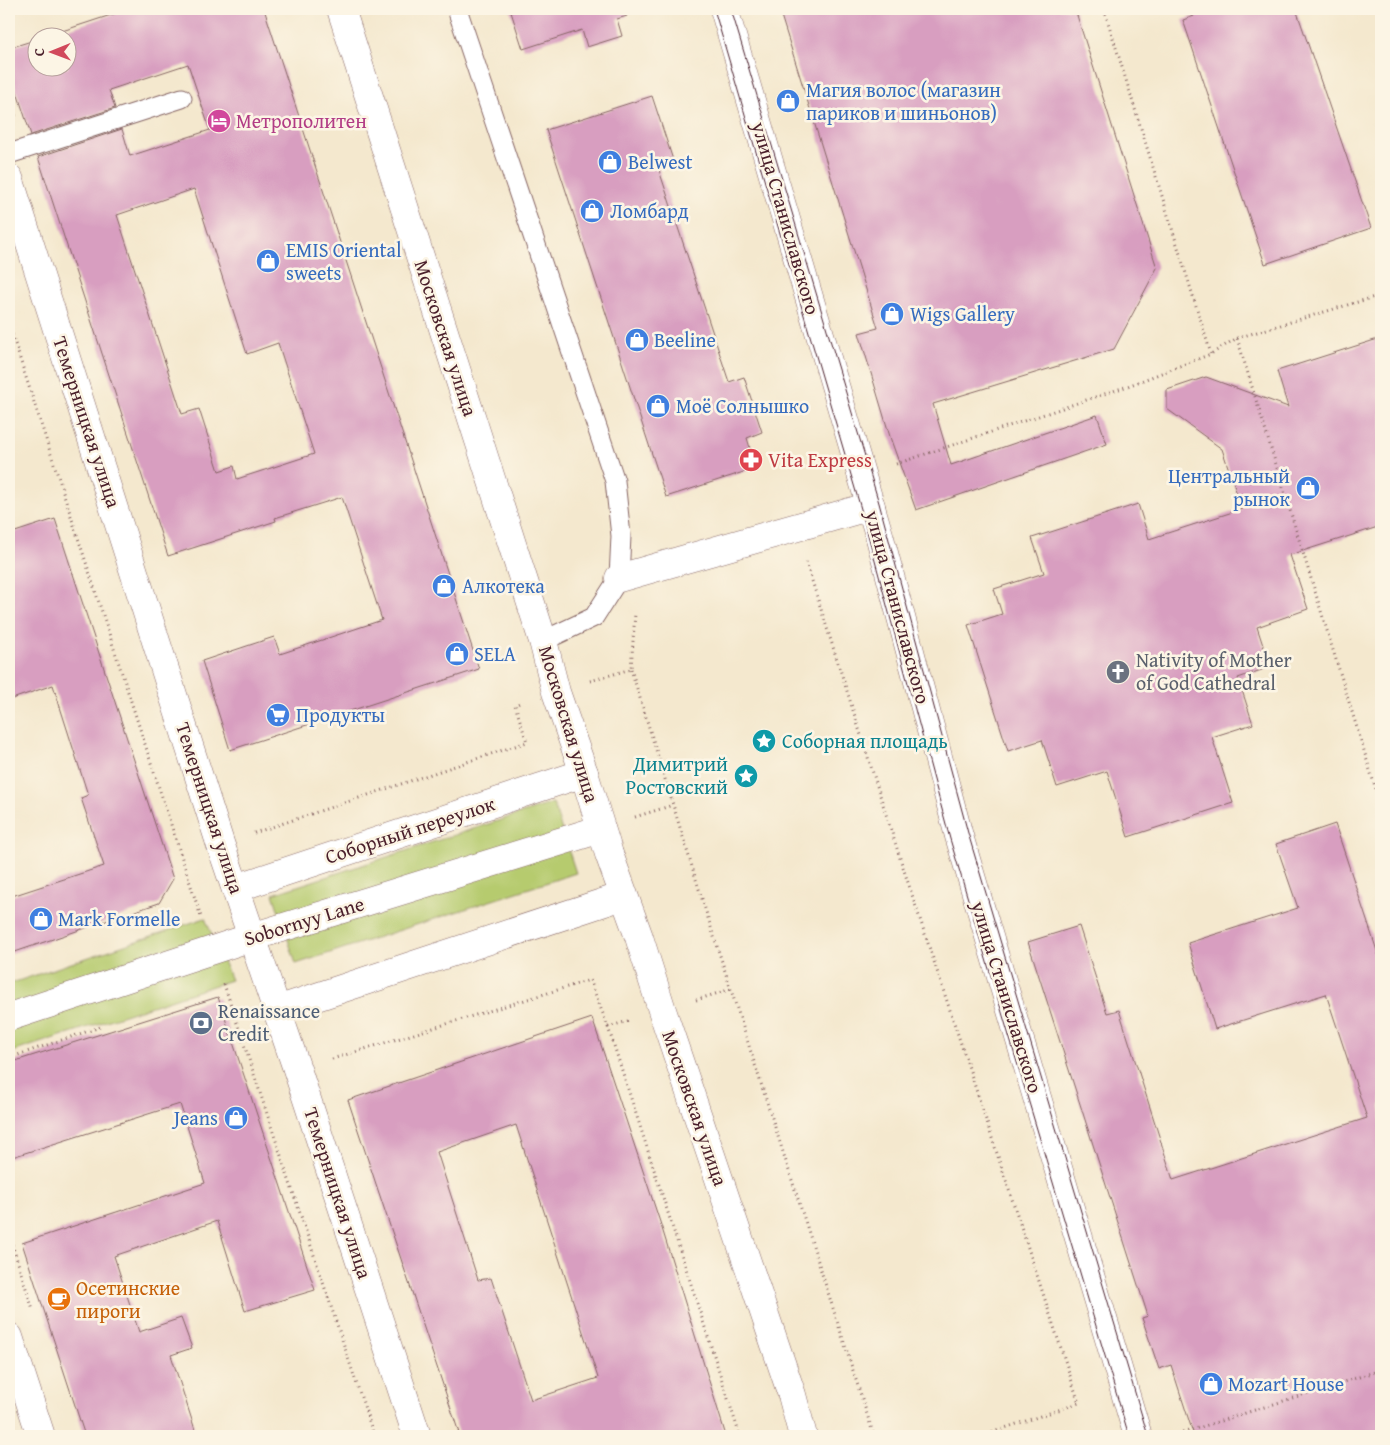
<svg xmlns="http://www.w3.org/2000/svg" width="1390" height="1445" font-family="'Gentium Book Plus',serif">
	<rect width="100%" height="100%" fill="#fcf5e5"/>
	<filter id="ink" filterUnits="userSpaceOnUse"><feTurbulence type="fractalNoise" baseFrequency=".02" numOctaves="2"/><feDisplacementMap in="SourceGraphic" scale="10" xChannelSelector="R" yChannelSelector="G"/><feConvolveMatrix kernelMatrix="1 2 1 2 8 2 1 2 1" color-interpolation-filters="sRGB"/></filter>
	<filter id="wash" filterUnits="userSpaceOnUse"><feTurbulence type="fractalNoise" baseFrequency=".0096" numOctaves="4" result="noise"/><feDisplacementMap in="SourceGraphic" scale="20" xChannelSelector="R" yChannelSelector="G"/><feGaussianBlur stdDeviation="1.12" result="paint"/><feColorMatrix in="noise" values="0 0 0 0 0 0 0 0 0 0 0 0 0 0 0 0 0 1.4 0 .05"/><feComposite in="paint" operator="in"/></filter>
	<g filter="url(#wash)">
		<rect width="100%" height="100%" fill="#f4e8ce"/>
		<g fill="#b6cb6e" stroke="#80754c">
			<polygon points="553,803 576,873 296,964 273,894"/>
			<polygon points="205,918 231,980 9,1053 9,984"/>
		</g>
		<g id="blocks">
			<g fill="#d89ec0" fill-rule="evenodd">
				<path d="M129,9H264L479,669L230,750L202,661L274,637L280,654L382,620L342,497L275,518L276,521L168,556L38,157L122,129L130,156L210,130L188,64L109,90L115,108L31,135L9,68V48L38,39V68H68V38H41ZM194,189L247,354L278,343L314,454L237,479L234,466L219,471L199,409L182,414L117,215Z"/>
				<polygon points="510,9 626,9 627,16 617,19 622,36 587,47 582,30 523,49"/>
				<polygon points="779,9 1075,9 1157,268 1114,349 933,404 951,465 1097,415 1107,444 916,510 891,440 859,333 878,328"/>
				<polygon points="1192,9 1296,9 1371,228 1265,264 1183,20 1194,16"/>
				<polygon points="652,96 673,160 657,164 729,382 744,377 762,432 747,438 756,468 666,497 546,130"/>
				<polygon points="1381,338 1381,526 1290,555 1308,609 1257,627 1270,667 1238,678 1253,724 1212,737 1233,803 1128,837 1107,771 1057,787 1042,740 1008,751 968,625 1002,614 994,589 1044,573 1032,538 1138,504 1149,539 1242,509 1222,449 1167,409 1167,390 1206,377 1288,407 1277,371"/>
				<polygon points="55,519 173,879 159,903 9,954 9,897 104,866 81,798 88,795 53,685 9,700 9,534"/>
				<polygon points="1335,824 1381,963 1381,1436 1194,1436 1171,1365 1159,1369 1142,1318 1148,1316 1028,942 1079,926 1107,1013 1119,1010 1173,1180 1367,1118 1326,994 1215,1029 1188,943 1298,908 1276,844"/>
				<polygon points="218,997 315,1290 245,1311 217,1221 114,1256 139,1332 181,1318 192,1348 171,1355 197,1436 85,1436 22,1243 205,1183 180,1104 9,1158 9,1063"/>
				<path d="M592,1018L661,1225L726,1436H460L348,1100ZM516,1125L598,1378L531,1400L491,1278L478,1280L437,1152Z"/>
			</g>
		</g>
	</g>
	<g filter="url(#ink)">
		<use href="#blocks" fill-opacity="0" stroke="#866564" stroke-width="1"/>
		<g fill="none" stroke-linecap="round" stroke-linejoin="round">
			<g stroke="#866564" stroke-width="21">
				<g id="service">
					<polyline points="457,9 615,481 621,536 619,578 594,617 543,641"/>
					<polyline points="9,154 182,98"/>
				</g>
			</g>
			<g stroke="#866564" stroke-width="29">
				<polyline id="pedestrian" points="9,1017 252,937 601,829"/>
			</g>
			<g stroke="#866564" stroke-width="29">
				<g id="minor">
					<polyline points="341,9 543,641 556,692 584,773 609,854 639,937 662,1010 792,1395 803,1436"/>
					<polyline points="619,578 871,506"/>
					<polyline points="236,888 584,773"/>
					<polyline points="277,1010 623,896"/>
				</g>
			</g>
			<g stroke="#866564" stroke-width="29">
				<g id="tertiary">
					<polyline points="724,9 880,538 959,836 1138,1436"/>
					<polyline points="9,178 220,843 297,1069 417,1436"/>
					<polyline points="9,1337 41,1436"/>
				</g>
			</g>
			<g stroke="#866564" stroke-width="3" stroke-dasharray="1 4" stroke-linecap="butt">
				<polyline points="1104,9 1211,354"/>
				<polyline points="9,96 16,118"/>
				<polyline points="9,325 201,917"/>
				<polyline points="1237,338 1381,295"/>
				<polyline points="896,464 1125,387 1211,354 1237,338 1381,806"/>
				<polyline points="806,562 899,855 1079,1403 981,1436"/>
				<polyline points="631,669 707,915 874,1436"/>
				<polyline points="590,681 631,669 635,613"/>
				<polyline points="635,817 673,805"/>
				<polyline points="254,833 527,742 515,705 522,702"/>
				<polyline points="224,984 374,1436"/>
				<polyline points="696,1000 731,989"/>
				<polyline points="608,1027 740,1436"/>
				<polyline points="9,1058 103,1026"/>
				<polyline points="332,1059 590,980 608,1027 628,1021"/>
				<polyline points="9,1235 33,1310"/>
				<polyline points="1173,1436 1381,1370"/>
			</g>
			<use href="#service" stroke="#fff" stroke-width="19"/>
			<use href="#pedestrian" stroke="#fff" stroke-width="28"/>
			<use href="#minor" stroke="#fff" stroke-width="28"/>
			<use href="#tertiary" stroke="#fff" stroke-width="28"/>
			<g stroke="#4a1f2b" stroke-width="1">
				<polyline points="714,9 861,509 950,839 1129,1436"/>
				<polyline points="731,9 879,503 968,833 1148,1436"/>
			</g>
		</g>
	</g>
	<defs>
		<g id="shop-disc" transform="scale(1.25)"><circle r="9.5" fill="#3f7fe0" stroke="#fcf5e5"/><path d="M-5-2.5h2.3a2.7 3.5 0 0 1 5.4 0H5L5.5 6h-11ZM-1.5-2.5h3a1.5 2.3 0 0 0-3 0Z" fill="#fff"/></g>
		<g id="hotel-disc" transform="scale(1.25)"><circle r="9.5" fill="#d1479c" stroke="#fcf5e5"/><path d="M-6-4.5h1.5V1H6V5H4.5V3h-9V5H-6ZM-4 0a1.8 1.8 0 1 1 3.6 0ZM.5 0V-2.5h3Q6-2.5 6 0Z" fill="#fff"/></g>
		<g id="pharmacy-disc" transform="scale(1.25)"><circle r="9.5" fill="#e0444e" stroke="#fcf5e5"/><path d="M-2-6h4v4h4v4h-4v4h-4v-4h-4v-4h4Z" fill="#fff"/></g>
		<g id="church-disc" transform="scale(1.25)"><circle r="9.5" fill="#6b7280" stroke="#fcf5e5"/><path d="M-1.2-6h2.4v3.5h3.3v2.4h-3.3V6h-2.4V-.1h-3.3v-2.4h3.3Z" fill="#fff"/></g>
		<g id="supermarket-disc" transform="scale(1.25)"><circle r="9.5" fill="#3f7fe0" stroke="#fcf5e5"/><path d="M-6-5.5h2.5l.6 2H6L4.5 2H-2.5L-4.4-4H-6ZM-1.5 3.2a1.3 1.3 0 1 0 .1 0ZM3 3.2a1.3 1.3 0 1 0 .1 0Z" fill="#fff"/></g>
		<g id="sight-disc" transform="scale(1.25)"><circle r="9.5" fill="#0f9aa8" stroke="#fcf5e5"/><path d="M0-6L1.8-2.2L6-1.7L2.9 1.2L3.7 5.4L0 3.3L-3.7 5.4L-2.9 1.2L-6-1.7L-1.8-2.2Z" fill="#fff"/></g>
		<g id="bank-disc" transform="scale(1.25)"><circle r="9.5" fill="#5c6f8a" stroke="#fcf5e5"/><path d="M-6-4H6V4H-6ZM0-2.3a2.3 2.3 0 1 0 0 4.6a2.3 2.3 0 1 0 0-4.6Z" fill="#fff"/></g>
		<g id="cafe-disc" transform="scale(1.25)"><circle r="9.5" fill="#e8710a" stroke="#fcf5e5"/><path d="M-5.5-4.5H6V0H3Q3 3.5 0 3.5H-2.5Q-5.5 3.5-5.5 0ZM3-3.2v2h1.7v-2ZM-6 4.5H4V6H-6Z" fill="#fff"/></g>
	</defs>
	<g fill-rule="evenodd">
		<use href="#shop-disc" x="788" y="101"/>
		<use href="#hotel-disc" x="219" y="121"/>
		<use href="#shop-disc" x="610" y="162"/>
		<use href="#shop-disc" x="592" y="211"/>
		<use href="#shop-disc" x="268" y="261"/>
		<use href="#shop-disc" x="892" y="314"/>
		<use href="#shop-disc" x="637" y="340"/>
		<use href="#shop-disc" x="658" y="406"/>
		<use href="#pharmacy-disc" x="751" y="460"/>
		<use href="#shop-disc" x="1308" y="488"/>
		<use href="#shop-disc" x="444" y="586"/>
		<use href="#shop-disc" x="457" y="654"/>
		<use href="#church-disc" x="1118" y="672"/>
		<use href="#supermarket-disc" x="278" y="715"/>
		<use href="#sight-disc" x="764" y="741"/>
		<use href="#sight-disc" x="746" y="776"/>
		<use href="#shop-disc" x="41" y="919"/>
		<use href="#bank-disc" x="201" y="1023"/>
		<use href="#shop-disc" x="236" y="1118"/>
		<use href="#cafe-disc" x="59" y="1299"/>
		<use href="#shop-disc" x="1211" y="1384"/>
	</g>
	<g text-anchor="middle" stroke-width="5" stroke-linejoin="round" paint-order="stroke">
		<g font-size="20" fill="#366cbe" stroke="#fcf5e5" text-anchor="start">
			<text x="806" y="97">Магия волос (магазин<tspan x="806" dy="23">париков и шиньонов)</tspan></text>
			<text x="628" y="169">Belwest</text>
			<text x="610" y="218">Ломбард</text>
			<text x="286" y="257">EMIS Oriental<tspan x="286" dy="23">sweets</tspan></text>
			<text x="910" y="321">Wigs Gallery</text>
			<text x="654" y="347">Beeline</text>
			<text x="676" y="413">Моё Солнышко</text>
			<text x="1290" y="483" text-anchor="end">Центральный<tspan x="1290" dy="23">рынок</tspan></text>
			<text x="462" y="593">Алкотека</text>
			<text x="474" y="661">SELA</text>
			<text x="296" y="722">Продукты</text>
			<text x="58" y="926">Mark Formelle</text>
			<text x="218" y="1125" text-anchor="end">Jeans</text>
			<text x="1228" y="1391">Mozart House</text>
		</g>
		<g font-size="20" fill="#b23c85" stroke="#fcf5e5" text-anchor="start">
			<text x="236" y="128">Метрополитен</text>
		</g>
		<g font-size="20" fill="#4a1f2b" stroke="#fcf5e5">
			<text transform="translate(786 218) rotate(74)" y="7">улица Станиславского</text>
			<text transform="translate(446 338) rotate(72)" y="7">Московская улица</text>
			<text transform="translate(87 422) rotate(72)" y="7">Темерницкая улица</text>
			<text transform="translate(898 607) rotate(75)" y="7">улица Станиславского</text>
			<text transform="translate(569 724) rotate(73)" y="7">Московская улица</text>
			<text transform="translate(210 808) rotate(72)" y="7">Темерницкая улица</text>
			<text transform="translate(410 830) rotate(-18)" y="7">Соборный переулок</text>
			<text transform="translate(304 921) rotate(-17)" y="7">Sobornyy Lane</text>
			<text transform="translate(1007 997) rotate(73)" y="7">улица Станиславского</text>
			<text transform="translate(695 1108) rotate(71)" y="7">Московская улица</text>
			<text transform="translate(338 1193) rotate(72)" y="7">Темерницкая улица</text>
		</g>
		<g font-size="20" fill="#be3a42" stroke="#fcf5e5" text-anchor="start">
			<text x="768" y="467">Vita Express</text>
		</g>
		<g font-size="20" fill="#5b616d" stroke="#fcf5e5" text-anchor="start">
			<text x="1136" y="667">Nativity of Mother<tspan x="1136" dy="23">of God Cathedral</tspan></text>
		</g>
		<g font-size="20" fill="#0d838f" stroke="#fcf5e5" text-anchor="start">
			<text x="782" y="748">Соборная площадь</text>
			<text x="728" y="771" text-anchor="end">Димитрий<tspan x="728" dy="23">Ростовский</tspan></text>
		</g>
		<g font-size="20" fill="#4e5e75" stroke="#fcf5e5" text-anchor="start">
			<text x="218" y="1018">Renaissance<tspan x="218" dy="23">Credit</tspan></text>
		</g>
		<g font-size="20" fill="#c56008" stroke="#fcf5e5" text-anchor="start">
			<text x="76" y="1295">Осетинские<tspan x="76" dy="23">пироги</tspan></text>
		</g>
	</g>
	<rect width="1390" height="1445" fill="none" stroke="#fcf5e5" stroke-width="30"/>
	<g transform="translate(52 52) rotate(269)"><circle r="24" fill="#fcf5e5" stroke="#b59f9b"/>
	<path d="M0-4L9 19L0 12L-9 19Z" fill="#d1495b"/>
	<text y="-8" font-size="14" font-weight="bold" text-anchor="middle" fill="#4a1f2b">С</text>
	</g>
</svg>
